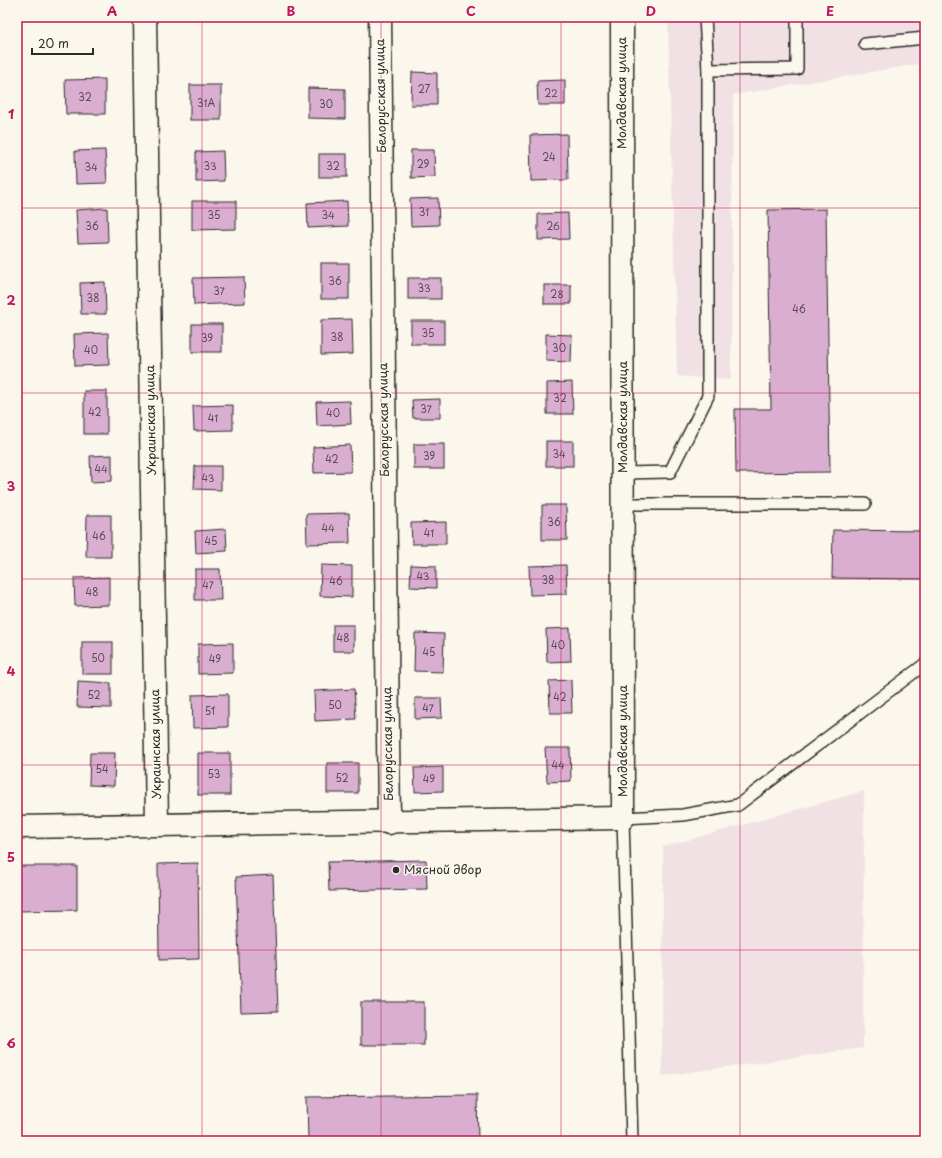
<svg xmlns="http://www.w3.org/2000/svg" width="942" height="1158" font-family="'Playpen Sans',sans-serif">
	<rect width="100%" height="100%" fill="#fbf7ec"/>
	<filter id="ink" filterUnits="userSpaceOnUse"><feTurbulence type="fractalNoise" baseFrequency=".025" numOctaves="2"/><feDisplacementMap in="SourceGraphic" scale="8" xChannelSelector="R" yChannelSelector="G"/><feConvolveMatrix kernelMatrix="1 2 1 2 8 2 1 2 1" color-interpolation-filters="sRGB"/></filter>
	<g filter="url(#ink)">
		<g fill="#f1e1e4">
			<polygon points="668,17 925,17 925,63 733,95 731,380 677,376"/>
			<polygon points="864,791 863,1048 662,1076 663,847"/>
		</g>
		<g fill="#daaed1" stroke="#2b2b2b">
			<polygon points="72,17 105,17 105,20 73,22"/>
			<rect x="191" y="17" width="35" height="1"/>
			<polygon points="412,72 437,73 437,105 411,105"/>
			<polygon points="105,79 105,114 66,114 65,80"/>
			<polygon points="565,80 565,105 538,105 537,81"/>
			<rect x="190" y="85" width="31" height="35"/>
			<polygon points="308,88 345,89 345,119 308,118"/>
			<polygon points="567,134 568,180 531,181 530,135"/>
			<polygon points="105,150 107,183 76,184 75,151"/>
			<polygon points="411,150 434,150 435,177 411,178"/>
			<polygon points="223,151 224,181 196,182 196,152"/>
			<rect x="319" y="154" width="28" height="23"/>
			<polygon points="438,198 439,225 411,226 410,199"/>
			<polygon points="192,201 236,201 236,229 192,230"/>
			<polygon points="347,201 348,226 308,228 307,203"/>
			<polygon points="107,208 108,242 78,243 76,210"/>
			<polygon points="826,209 830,472 736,473 735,409 771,409 768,210"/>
			<polygon points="568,213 569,239 538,240 538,214"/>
			<rect x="321" y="263" width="28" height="36"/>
			<polygon points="244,277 245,303 194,305 193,278"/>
			<rect x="408" y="278" width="33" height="21"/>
			<polygon points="105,282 106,314 81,314 80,283"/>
			<rect x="544" y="285" width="27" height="19"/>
			<polygon points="352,319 353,354 321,355 321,320"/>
			<rect x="411" y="321" width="33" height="23"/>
			<rect x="192" y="324" width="30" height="28"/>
			<polygon points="108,333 109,365 75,366 74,334"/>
			<polygon points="546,334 572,335 571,362 546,361"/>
			<polygon points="572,382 573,414 547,414 547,383"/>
			<rect x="84" y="391" width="23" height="43"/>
			<polygon points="440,399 440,418 413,418 412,400"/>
			<polygon points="350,401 351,424 317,426 316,402"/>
			<polygon points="233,405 233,430 194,431 193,406"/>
			<rect x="546" y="441" width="27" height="25"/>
			<rect x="414" y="444" width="30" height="25"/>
			<polygon points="350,445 351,472 314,473 313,447"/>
			<polygon points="112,455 112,481 91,482 90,456"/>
			<polygon points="195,466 221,466 221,490 194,489"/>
			<polygon points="542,505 566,505 567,540 542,540"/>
			<polygon points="349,513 350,543 307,544 306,514"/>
			<polygon points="87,515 111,515 111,557 86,557"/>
			<polygon points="446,522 446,544 412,544 411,523"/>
			<polygon points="226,529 227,551 196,553 195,531"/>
			<polygon points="833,530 925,531 925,579 832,578"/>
			<polygon points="321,565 352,566 352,597 320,596"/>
			<polygon points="411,565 436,566 436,588 410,587"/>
			<polygon points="566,565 567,594 530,595 529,566"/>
			<polygon points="195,569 220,569 221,600 195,600"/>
			<polygon points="109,577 109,605 75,606 74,578"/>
			<rect x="333" y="625" width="21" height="26"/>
			<polygon points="570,628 571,661 547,662 546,629"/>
			<polygon points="415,633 444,634 443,672 414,671"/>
			<rect x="82" y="642" width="31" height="32"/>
			<polygon points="233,643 233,673 198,674 198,644"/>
			<polygon points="571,680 572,713 550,713 549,681"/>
			<polygon points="78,681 111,683 111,708 77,707"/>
			<polygon points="354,689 356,719 315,721 314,691"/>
			<polygon points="228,694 228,727 193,728 192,695"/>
			<polygon points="415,698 441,698 442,718 415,719"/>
			<polygon points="545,748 570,748 571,781 547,782"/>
			<polygon points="90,753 115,753 114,786 89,785"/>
			<rect x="198" y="753" width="32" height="42"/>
			<rect x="327" y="763" width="31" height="30"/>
			<polygon points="443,767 443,791 415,792 414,768"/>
			<polygon points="426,860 427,889 329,891 328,862"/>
			<polygon points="198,863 199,959 159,960 158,864"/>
			<polygon points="17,866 77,866 77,910 17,911"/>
			<polygon points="273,875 278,1011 241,1012 236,877"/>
			<rect x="361" y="1002" width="63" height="43"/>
			<polygon points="477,1095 478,1141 308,1141 307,1097"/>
		</g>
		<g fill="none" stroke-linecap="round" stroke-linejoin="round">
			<g stroke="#2b2b2b" stroke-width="14">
				<g id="lane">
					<polyline points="865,44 925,38"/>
					<polyline points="708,70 797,69 797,17"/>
					<polyline points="623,473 670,472 708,396 708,70 705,17"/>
					<polyline points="623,504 865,504"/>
					<polyline points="632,1141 623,818 683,815 738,805 925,664"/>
				</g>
			</g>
			<g stroke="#2b2b2b" stroke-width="25">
				<g id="street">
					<polyline points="145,17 157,824"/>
					<polyline points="380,17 389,823"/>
					<polyline points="622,17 623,818"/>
				</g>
			</g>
			<g stroke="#2b2b2b" stroke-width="25">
				<polyline id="secondary" points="17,827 623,818"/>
			</g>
			<use href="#lane" stroke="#fbf7ec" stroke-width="11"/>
			<use href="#street" stroke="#fbf7ec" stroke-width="22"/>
			<use href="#secondary" stroke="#fbf7ec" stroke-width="22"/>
		</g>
	</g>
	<path fill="none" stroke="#c2185b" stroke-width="1" stroke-opacity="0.55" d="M202,17V1141M381,17V1141M561,17V1141M740,17V1141M17,208H925M17,393H925M17,579H925M17,765H925M17,950H925"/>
	<circle fill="#2b2b2b" stroke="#fbf7ec" stroke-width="1.5" cx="396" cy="870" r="4"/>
	<g text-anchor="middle" stroke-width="3" stroke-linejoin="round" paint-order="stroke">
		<g font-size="10" fill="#574c54">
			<text x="424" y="93">27</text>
			<text x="551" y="97">22</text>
			<text x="85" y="101">32</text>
			<text x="206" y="107">31А</text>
			<text x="326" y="108">30</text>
			<text x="549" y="161">24</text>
			<text x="423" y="168">29</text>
			<text x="210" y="170">33</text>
			<text x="333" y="170">32</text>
			<text x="91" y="171">34</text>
			<text x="424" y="216">31</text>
			<text x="214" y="219">35</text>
			<text x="328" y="219">34</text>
			<text x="92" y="230">36</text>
			<text x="553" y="230">26</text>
			<text x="335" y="285">36</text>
			<text x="424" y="292">33</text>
			<text x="219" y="295">37</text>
			<text x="557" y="298">28</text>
			<text x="93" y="302">38</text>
			<text x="799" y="313">46</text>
			<text x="428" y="337">35</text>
			<text x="337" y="341">38</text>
			<text x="207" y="342">39</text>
			<text x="559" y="352">30</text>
			<text x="91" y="354">40</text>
			<text x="560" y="402">32</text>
			<text x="426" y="413">37</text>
			<text x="95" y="416">42</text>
			<text x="333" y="417">40</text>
			<text x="213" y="422">41</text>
			<text x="559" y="458">34</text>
			<text x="429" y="460">39</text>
			<text x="332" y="463">42</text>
			<text x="101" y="473">44</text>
			<text x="208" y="482">43</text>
			<text x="554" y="526">36</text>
			<text x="328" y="532">44</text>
			<text x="429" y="537">41</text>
			<text x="99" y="540">46</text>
			<text x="211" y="545">45</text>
			<text x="423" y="580">43</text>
			<text x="548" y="584">38</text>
			<text x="336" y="585">46</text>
			<text x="208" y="589">47</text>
			<text x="92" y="596">48</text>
			<text x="343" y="642">48</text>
			<text x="558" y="649">40</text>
			<text x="429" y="656">45</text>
			<text x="98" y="662">50</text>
			<text x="215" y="663">49</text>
			<text x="94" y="699">52</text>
			<text x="560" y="701">42</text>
			<text x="335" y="709">50</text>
			<text x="428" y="712">47</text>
			<text x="210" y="715">51</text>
			<text x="558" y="769">44</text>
			<text x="102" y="773">54</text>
			<text x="214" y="778">53</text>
			<text x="342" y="782">52</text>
			<text x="429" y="783">49</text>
		</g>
		<g font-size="12" fill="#2b2b2b" stroke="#fbf7ec">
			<text transform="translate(622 93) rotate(-90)" y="4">Молдавская улица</text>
			<text transform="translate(381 96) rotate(-91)" y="4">Белорусская улица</text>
			<text transform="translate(623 417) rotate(-90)" y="4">Молдавская улица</text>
			<text transform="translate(151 420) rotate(-91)" y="4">Украинская улица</text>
			<text transform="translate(384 420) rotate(-91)" y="4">Белорусская улица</text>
			<text transform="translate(623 741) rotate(-90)" y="4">Молдавская улица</text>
			<text transform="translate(156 744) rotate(-91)" y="4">Украинская улица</text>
			<text transform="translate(388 744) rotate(-91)" y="4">Белорусская улица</text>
		</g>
		<g font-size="12" fill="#2b2b2b" stroke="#fbf7ec" text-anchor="start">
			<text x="404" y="874">Мясной двор</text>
		</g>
	</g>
	<rect width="942" height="1158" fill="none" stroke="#fbf7ec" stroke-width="44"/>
	<path d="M32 48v6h61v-6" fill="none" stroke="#2b2b2b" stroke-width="2"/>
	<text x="38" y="48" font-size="12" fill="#2b2b2b" stroke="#fbf7ec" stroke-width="3" paint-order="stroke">20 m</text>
	<rect x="22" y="22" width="898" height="1114" fill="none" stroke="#c2185b" stroke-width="1.5"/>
	<g font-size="13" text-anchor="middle" font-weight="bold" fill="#c2185b">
		<text x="112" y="16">A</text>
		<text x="291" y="16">B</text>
		<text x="471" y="16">C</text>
		<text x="651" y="16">D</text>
		<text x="830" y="16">E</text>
		<text x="11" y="119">1</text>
		<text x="11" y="305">2</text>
		<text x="11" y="491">3</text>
		<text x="11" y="676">4</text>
		<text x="11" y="862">5</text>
		<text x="11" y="1048">6</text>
	</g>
</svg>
